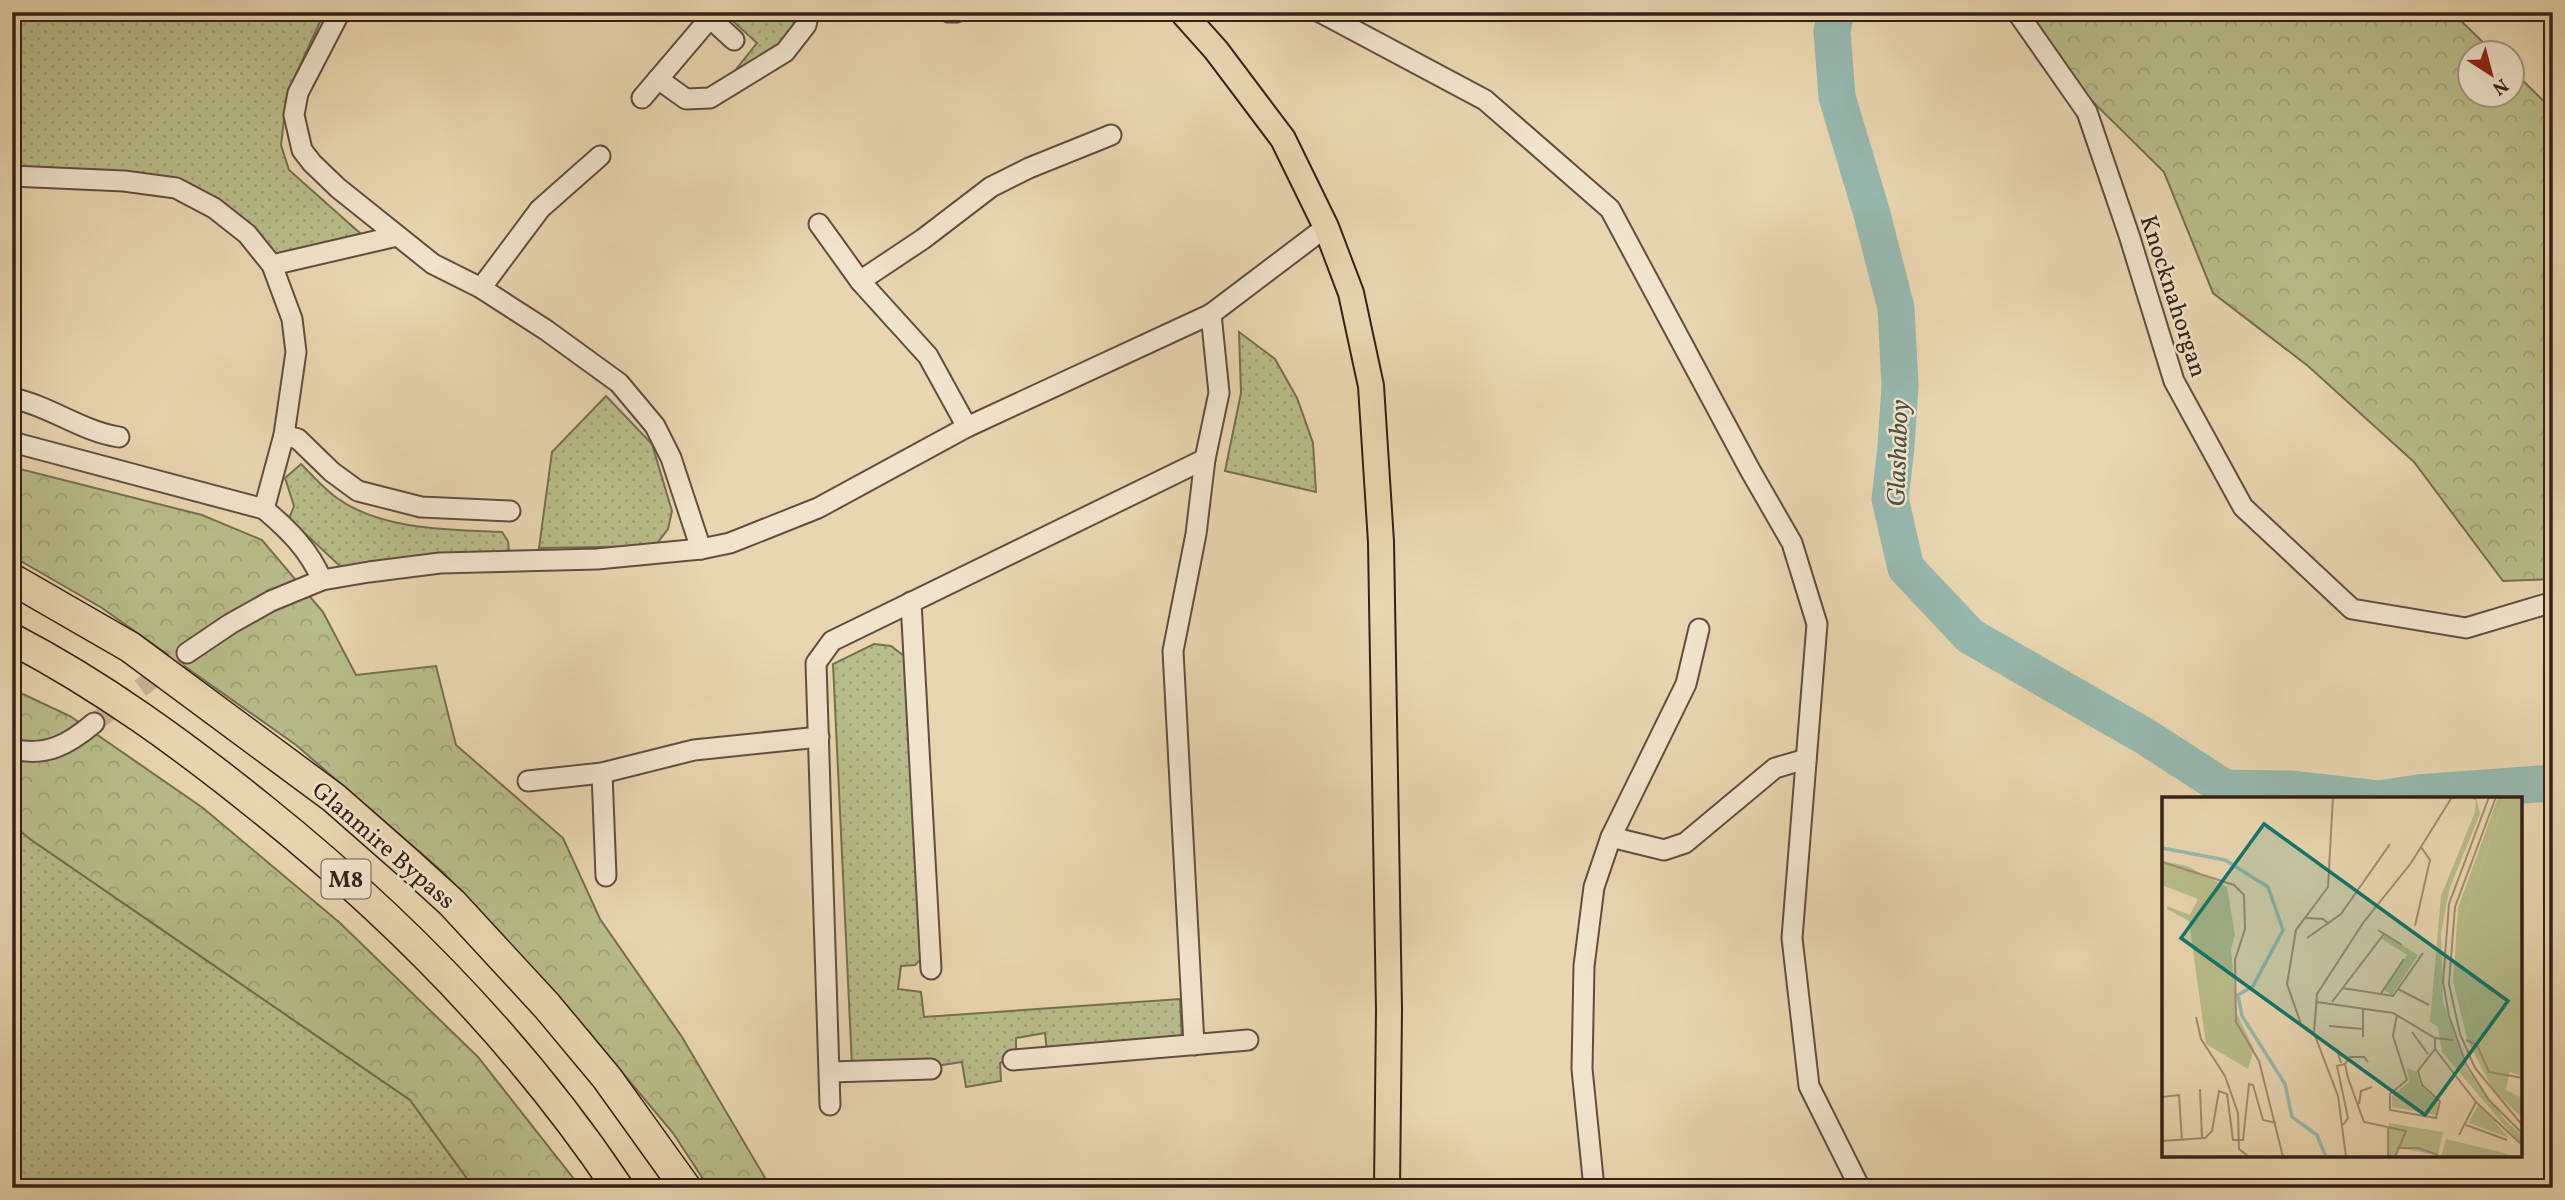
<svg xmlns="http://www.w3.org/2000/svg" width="2565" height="1200" font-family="Vollkorn,serif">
	<defs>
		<pattern id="grass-dots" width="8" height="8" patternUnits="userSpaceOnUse" patternTransform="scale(1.75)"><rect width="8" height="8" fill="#b8bd8b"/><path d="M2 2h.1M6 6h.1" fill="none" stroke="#9fa277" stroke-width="1.8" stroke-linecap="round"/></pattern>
		<pattern id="forest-crowns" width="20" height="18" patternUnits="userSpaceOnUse" patternTransform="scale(1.75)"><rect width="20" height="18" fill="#b8bd8b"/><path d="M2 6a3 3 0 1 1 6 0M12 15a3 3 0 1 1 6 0" fill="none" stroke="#9fa277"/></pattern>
	</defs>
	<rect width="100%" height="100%" fill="#e9d6b0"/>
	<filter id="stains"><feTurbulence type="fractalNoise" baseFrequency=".00286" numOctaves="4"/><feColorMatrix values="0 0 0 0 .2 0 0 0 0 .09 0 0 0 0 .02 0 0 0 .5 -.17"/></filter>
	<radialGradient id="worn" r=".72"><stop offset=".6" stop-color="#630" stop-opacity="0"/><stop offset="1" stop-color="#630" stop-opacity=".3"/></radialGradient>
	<g fill="url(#grass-dots)" stroke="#766f52" stroke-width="2">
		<polygon points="12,12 321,12 320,22 287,94 281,145 289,170 361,234 275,254 245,225 188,183 12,169"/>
		<polygon points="723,12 795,12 793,28 783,44 729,78 757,43"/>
		<polygon points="1239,332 1275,359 1297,398 1313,443 1316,492 1225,471 1241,393"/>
		<polygon points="606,396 652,444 672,511 668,529 655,546 539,548 552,452"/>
		<path d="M301,464C312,475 324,489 337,498C381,530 449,530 502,532L508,541L509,552L342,568L295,524L288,521L294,506L285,478Z"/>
		<polygon points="874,644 891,646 908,659 921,959 915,965 901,966 898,989 921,992 924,1017 1180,999 1182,1040 1047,1051 1045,1033 1016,1038 1016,1055 1000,1063 1001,1081 966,1087 962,1062 865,1077 852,1066 833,664"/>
		<polygon points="12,824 30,839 410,1100 474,1188 12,1188"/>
	</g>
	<g fill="url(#forest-crowns)" stroke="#766f52" stroke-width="2">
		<polygon points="2002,12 2452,12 2493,52 2470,52 2470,94 2512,94 2513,71 2553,110 2553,579 2503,581 2414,462 2308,366 2213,293 2164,172"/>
		<polygon points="12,467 202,515 262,540 323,612 356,675 436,666 456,745 563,838 600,919 682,1037 771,1188 709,1188 673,1133 555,992 444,873 296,745 102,608 12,556"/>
		<polygon points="12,689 70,716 203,808 340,923 478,1057 581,1188 474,1188 410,1100 30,839 12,824"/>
	</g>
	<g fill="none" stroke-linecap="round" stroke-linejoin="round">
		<g stroke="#97b9af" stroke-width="37">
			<polyline points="1836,12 1832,31 1837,97 1872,214 1896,308 1900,386 1896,447 1890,499 1906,568 1970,636 2146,737 2225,788 2290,789 2378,799"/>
			<polyline points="2379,799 2418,793 2553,783"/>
		</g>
		<polyline stroke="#c5b292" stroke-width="19" stroke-dasharray="19 10" stroke-linecap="butt" points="94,723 187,653"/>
		<g stroke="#624e3e" stroke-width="23">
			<g id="minor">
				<polyline points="340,12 298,93 294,115 302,150 312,163 338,188 433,264 481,288 546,330 619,383 655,426 671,458 701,549"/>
				<polyline points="949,12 956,12"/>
				<polyline points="1320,12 1485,100 1610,209 1750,470 1792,543 1817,624 1792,938 1809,1086 1860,1188"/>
				<polyline points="2017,12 2087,112 2129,235 2174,381 2243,507 2352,609 2466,628 2553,602"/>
				<polyline points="658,79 686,99 710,98 785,52 806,25 809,12"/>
				<polyline points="642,98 710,18 734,40"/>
				<path d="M12,176L124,181L176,188L214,208L247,234L272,265L292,319L296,352L284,435L264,509C289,530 309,550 322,580"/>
				<polyline points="819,224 860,281 928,356 967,427"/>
				<polyline points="272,265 397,236"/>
				<polyline points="860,281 923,239 991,187 1029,168 1111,135"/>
				<polyline points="481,288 540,209 600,156"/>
				<path d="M12,398C50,406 81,431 119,437"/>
				<polyline points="284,435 298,439 332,472 358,491 421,507 510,511"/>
				<polyline points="12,442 264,509"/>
				<polyline points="911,602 931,969"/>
				<polyline points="187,653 230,624 271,601 322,580 369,572 440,563 597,559 701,549 730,543 818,508 967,427 1211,314 1326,227"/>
				<path d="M12,749C46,757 68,745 94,723"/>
				<polyline points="602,773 606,876"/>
				<polyline points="528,781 602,773 694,750 819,737"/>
				<polyline points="1611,837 1664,850 1685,843 1775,768 1806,759"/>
				<polyline points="1194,1045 1173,651 1196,534 1205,459 1219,393 1211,314"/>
				<polyline points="1013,1060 1248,1040"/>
				<polyline points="830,1072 931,1069"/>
				<polyline points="830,1105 816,663 832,641 1205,459"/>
				<polyline points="1594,1188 1582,1069 1584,966 1594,887 1611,837 1686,684 1699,629"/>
			</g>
		</g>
		<g stroke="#352118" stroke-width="28">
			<polyline id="major" points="1182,12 1216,50 1283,139 1326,227 1351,293 1371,386 1381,542 1389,1010 1387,1188"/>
		</g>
		<g stroke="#352118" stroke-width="33">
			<g id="highway">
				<polyline points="12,579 130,647 334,798 408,863 452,903 547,1006 607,1078 686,1188"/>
				<path d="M12,639C102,686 183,745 261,808C397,917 521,1043 618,1188"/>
			</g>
		</g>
		<use href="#minor" stroke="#f1e4cc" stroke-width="19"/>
		<use href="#major" stroke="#e9d6b0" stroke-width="24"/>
		<use href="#highway" stroke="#e9d6b0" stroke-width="30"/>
	</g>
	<g text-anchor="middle" stroke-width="5" stroke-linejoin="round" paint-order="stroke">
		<rect fill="#f1e4cc" stroke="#6d5c4e" stroke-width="2" x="321.5" y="859.5" width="49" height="39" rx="5"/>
		<g font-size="23" font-weight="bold" fill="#352118">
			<text x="346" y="887">M8</text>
		</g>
		<g font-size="24" fill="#352118" stroke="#f1e4cc">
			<text transform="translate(2174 296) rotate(72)" y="8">Knocknahorgan</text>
			<text transform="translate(384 845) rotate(41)" y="8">Glanmire Bypass</text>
		</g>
		<g font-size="26" font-style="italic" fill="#524f45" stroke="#f1e4cc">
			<text transform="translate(1897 453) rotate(-88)" y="9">Glashaboy</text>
		</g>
	</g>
	<g transform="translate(2162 797)">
		<rect width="360" height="360" fill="#e9d6b0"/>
		<path d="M342,0H360V279L325,268L300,185V131ZM223,138L256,158L230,198L222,193L245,158L220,142ZM245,271L255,275L258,288L276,304L274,318L230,310V299L247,285ZM315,309H319L347,341L307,326ZM227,326L281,335L276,358L235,351L234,360H226ZM284,342L346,357V360H279Z" fill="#b8bd8b"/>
		<path d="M307,0H314L318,17L288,90L279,136L281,205L304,271L343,323L360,339V349L280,255L276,230L268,225L279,99L313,15L314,4ZM336,0H342L300,131V185L325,268L348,274L344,293L360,301V321L330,291L306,245L291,185L296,111ZM0,64L25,69L65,90L73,138L69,152L75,217L92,252L86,272L44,247L27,124L5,112V109L28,118L36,102L0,88Z" fill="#b8bd8b"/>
		<path fill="none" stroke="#97b9af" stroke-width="3.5" d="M0,51L63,63L106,90L121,133L91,189L76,198L80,219L123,287L130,320L155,338L164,360"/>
		<path fill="none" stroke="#a18e73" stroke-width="2" d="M327,0L287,107L281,185L287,219L304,267L327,303L361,337M334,0L293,110L287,187L298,237L313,271L361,329M0,65L72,88L82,98L83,132L73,163L74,225L97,264L121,360M144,121L161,122L167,127M253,129L268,63L259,50M216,133L240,148M145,141L179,117L228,47M180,191L231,199L261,156M236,192L267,208M218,198L242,162M155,205L231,216L273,241L291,243M170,205L222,137M201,211V240M235,218L231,239L245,283L228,297V313L274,321L278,304L260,288L256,274L273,252V241M34,220L39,242L63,279L76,316L77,352L87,360M167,229L201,232M250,235L266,257M152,236L139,227L125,187L134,133L166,90L171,0M304,243L315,248L327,275L361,281M167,249L175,253L179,266M273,252L314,305L297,338M206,265L202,260H188L183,267L186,281L202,325L244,334L233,360M38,292L40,342M0,300L17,298L20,343M314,305L361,349M197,307L199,294L210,290M181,328L186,321L175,269L183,267M304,328L345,343M0,344L43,341L50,334L57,294L65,297L71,343H81L87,287L91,288L101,323L114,326M235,351H256L276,358M184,360L176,299L152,236L155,197L201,126L249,66L290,0M226,360V331"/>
		<path fill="#0f766e" fill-opacity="0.15" stroke="#0f766e" stroke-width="3.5" d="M102,27L346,204L263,318L19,141Z"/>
		<rect width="360" height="360" fill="none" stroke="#352118" stroke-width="3.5"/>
	</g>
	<rect width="2565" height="1200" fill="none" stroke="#e9d6b0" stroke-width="42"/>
	<rect x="14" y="14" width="2537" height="1172" fill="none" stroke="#352118" stroke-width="3.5"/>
	<rect x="21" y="21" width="2523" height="1158" fill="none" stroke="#352118" stroke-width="2"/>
	<g transform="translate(2491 74) rotate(144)"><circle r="33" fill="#f1e4cc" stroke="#a69684" stroke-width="2"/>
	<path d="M0-5L12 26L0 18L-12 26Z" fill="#8f2418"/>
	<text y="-10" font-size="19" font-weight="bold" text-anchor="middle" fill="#352118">N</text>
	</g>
	<rect width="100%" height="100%" filter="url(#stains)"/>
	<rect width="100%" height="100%" fill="url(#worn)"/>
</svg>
